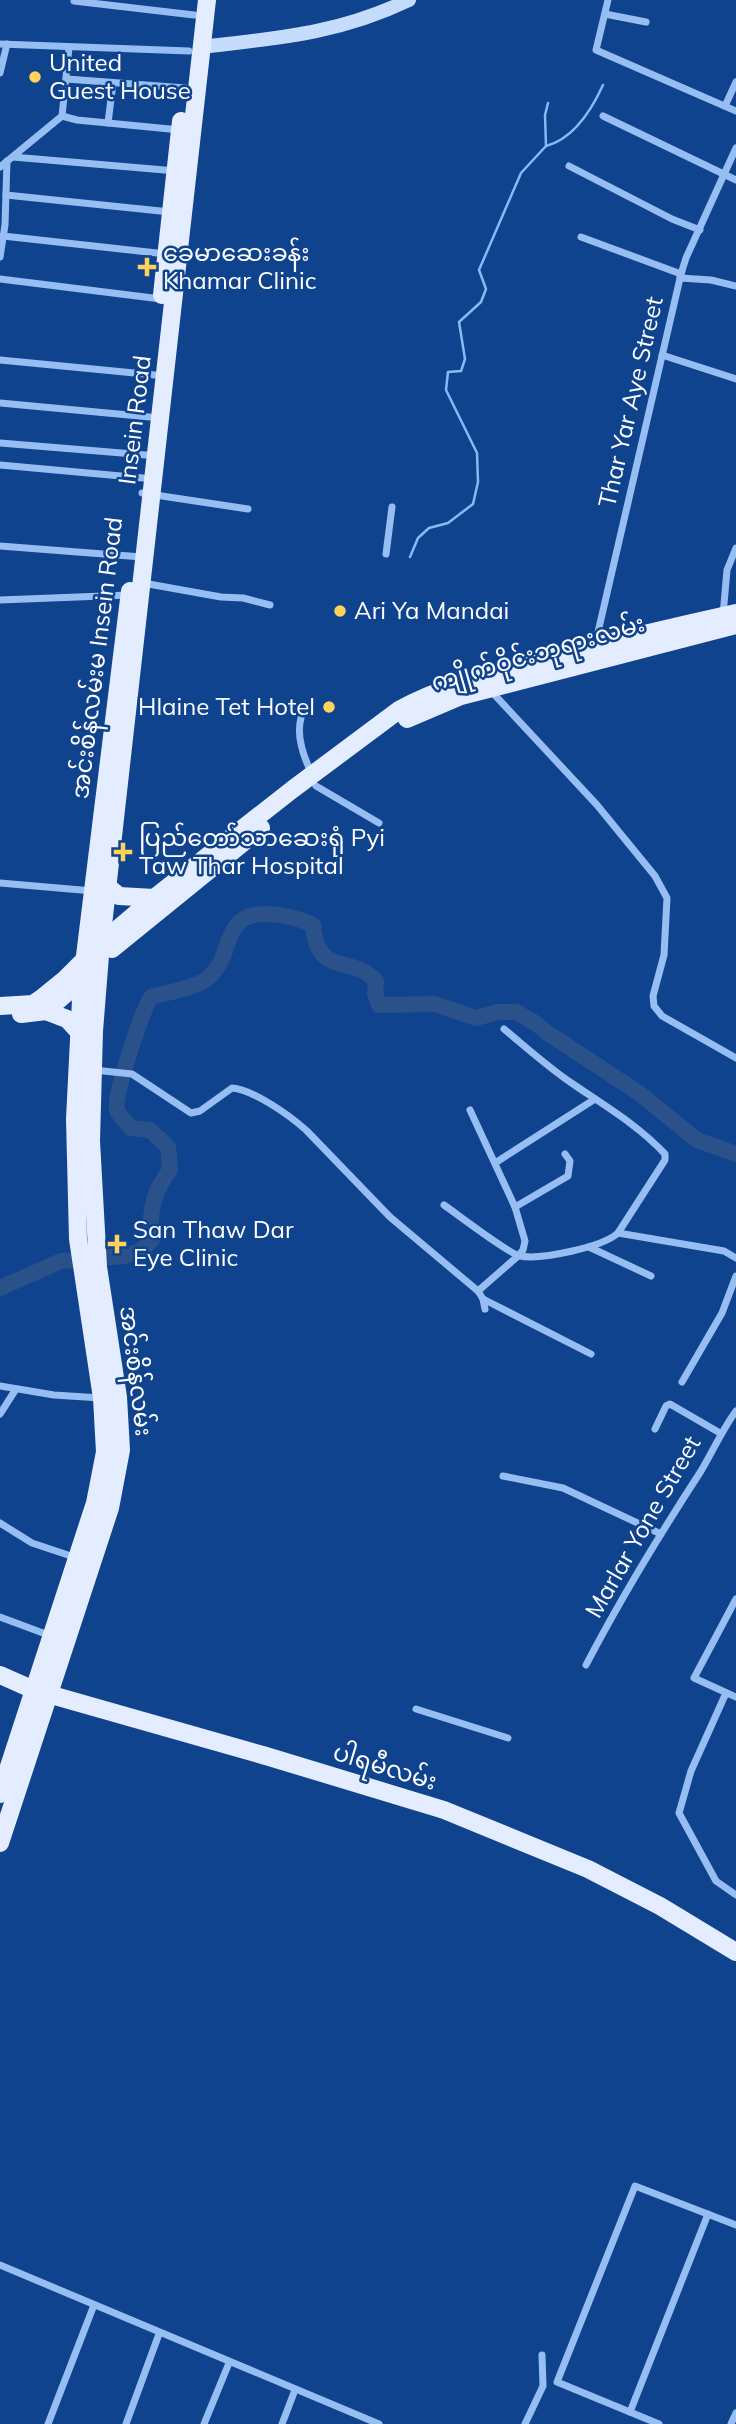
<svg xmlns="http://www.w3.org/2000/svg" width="736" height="2424" font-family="Mulish,'Noto Sans Myanmar',sans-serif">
	<rect width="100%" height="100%" fill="#0f438e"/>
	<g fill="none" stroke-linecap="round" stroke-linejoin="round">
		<g stroke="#88b9f7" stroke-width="2.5">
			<path d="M546,146C573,139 592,109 603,85"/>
			<polyline points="410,557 418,538 429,528 448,523 473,504 478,482 477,453 446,390 448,372 461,371 465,359 459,322 481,302 486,289 479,270 521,173 546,146 545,115 548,103"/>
		</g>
		<path stroke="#2a5189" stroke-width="16" d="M0,1288L61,1261L124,1256L139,1252L152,1240C148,1214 154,1190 170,1170L168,1147L150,1130L131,1128C127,1123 119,1116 117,1110C113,1096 142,1012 151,997C165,993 199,987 208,978C228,960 224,942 236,926C251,905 294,916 313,925C318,979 350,953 376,981L375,993L379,1005L435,1004L476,1018L498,1012H516L537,1024L546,1032L639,1093L697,1140L736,1154"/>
		<g stroke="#97bef3" stroke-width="7">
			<polyline points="608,0 596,50 736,111"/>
			<polyline points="74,1 194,15"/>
			<polyline points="605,14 646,22"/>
			<polyline points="0,44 189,51"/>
			<polyline points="0,73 7,44"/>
			<polyline points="67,79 185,88"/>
			<polyline points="725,106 736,82"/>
			<polyline points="62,116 77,120 180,130"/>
			<polyline points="603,116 736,180"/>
			<polyline points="108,123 113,83"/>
			<polyline points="13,157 176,171"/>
			<polyline points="569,166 672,219 700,230"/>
			<polyline points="0,167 62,116 69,48"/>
			<polyline points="6,195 170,212"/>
			<polyline points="3,236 166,254"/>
			<polyline points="581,237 681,274"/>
			<polyline points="0,257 5,225 7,161"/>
			<polyline points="680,278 711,280 736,286"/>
			<polyline points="0,279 161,299"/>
			<polyline points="662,355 736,379"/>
			<polyline points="0,360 155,375"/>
			<polyline points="0,403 150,417"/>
			<polyline points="0,443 146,455"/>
			<polyline points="0,465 143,478"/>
			<polyline points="142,493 248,509"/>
			<polyline points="0,546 142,557"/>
			<polyline points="386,554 392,507"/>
			<polyline points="143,583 221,597 243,598 270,605"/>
			<polyline points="0,600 129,595"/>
			<polyline points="723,615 727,570 736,548"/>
			<polyline points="595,645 681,274 686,258 736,148"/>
			<polyline points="491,691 597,805 655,876 667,898 664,955 653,996 654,1006 662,1016 736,1058"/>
			<path d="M301,718C296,736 304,758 312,774"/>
			<polyline points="316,786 379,823"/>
			<polyline points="0,883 93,891"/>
			<path d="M94,1070L132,1074L191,1113L200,1111L232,1088C254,1090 289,1115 306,1130L390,1217L478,1291L483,1299L485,1309"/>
			<polyline points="470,1110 515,1207 525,1241 523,1250 518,1256 478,1291"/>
			<polyline points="495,1163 595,1099"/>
			<path d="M444,1205C457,1214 509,1254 520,1256C541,1260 603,1247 618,1233L665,1160V1154C638,1125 605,1106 573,1084C549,1068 527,1048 504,1029"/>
			<polyline points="515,1207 568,1176 570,1161 565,1154"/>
			<polyline points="618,1233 724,1251 736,1258"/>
			<polyline points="589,1247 651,1276"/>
			<polyline points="483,1299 591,1354"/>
			<polyline points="682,1382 722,1313 736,1276"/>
			<polyline points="0,1386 54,1395 101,1398"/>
			<polyline points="0,1414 16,1389"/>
			<polyline points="655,1429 666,1406 670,1404 720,1433"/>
			<polyline points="503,1476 563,1488 661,1534"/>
			<polyline points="0,1523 32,1543 77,1558"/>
			<polyline points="736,1599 694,1678 736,1697"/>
			<polyline points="0,1617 51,1636"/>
			<path d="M586,1665C621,1598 660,1534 701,1471C713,1451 722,1430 736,1411"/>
			<polyline points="726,1693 691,1771 679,1813 716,1881 736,1895"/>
			<polyline points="416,1709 508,1738"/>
			<polyline points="0,2265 379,2424"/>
			<polyline points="630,2412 708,2214"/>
			<polyline points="48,2424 94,2305"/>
			<polyline points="126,2424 159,2334"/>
			<polyline points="204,2424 229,2363"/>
			<polyline points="282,2424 295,2390"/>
			<polyline points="525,2424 543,2386 542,2355"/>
			<polyline points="659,2424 557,2382 635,2186 736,2225"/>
			<polyline points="731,2424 736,2413"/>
		</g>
		<path stroke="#c6dcfd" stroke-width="14" d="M201,47C278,38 338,34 409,0"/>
		<g stroke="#e3edff" stroke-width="18">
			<polyline points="162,295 181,121"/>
			<polyline points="407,719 461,696 736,625"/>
			<polyline points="108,887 119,896 154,898"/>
			<polyline points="112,949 261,828"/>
			<path d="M0,1006L33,1004L43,997L64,980L101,943L154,898L293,789L399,710C441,687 488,675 534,662C601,644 668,628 736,613"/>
			<polyline points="46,1011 67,1019 79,1032"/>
			<polyline points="21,1014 46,1011 69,991"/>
			<polyline points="0,1675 34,1690 266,1756 444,1810 588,1869 660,1906 736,1952"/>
			<polyline points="0,1794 95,1503 105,1452 102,1398 78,1239 75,1119 82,980 130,591"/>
			<polyline points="0,1843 110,1508 121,1450 118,1397 98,1267 91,1141 94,1031 101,943 207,0"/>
		</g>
	</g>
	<g fill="#ffd359" stroke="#0f438e" stroke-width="2.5">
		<circle cx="35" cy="77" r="7"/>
		<path d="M143.5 256.5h7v7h7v7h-7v7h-7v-7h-7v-7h7z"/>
		<circle cx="340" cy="611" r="7"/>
		<circle cx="329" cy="707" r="7"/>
		<path d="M119.5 841.5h7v7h7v7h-7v7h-7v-7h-7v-7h7z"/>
		<path d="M113.5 1233.5h7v7h7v7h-7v7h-7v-7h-7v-7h7z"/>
	</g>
	<g text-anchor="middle" stroke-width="5" stroke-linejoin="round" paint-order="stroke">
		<g font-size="24" fill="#fff" stroke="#0f438e" text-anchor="start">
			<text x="49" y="71">United<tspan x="49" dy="28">Guest House</tspan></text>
			<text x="163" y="261">ခေမာဆေးခန်း<tspan x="163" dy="28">Khamar Clinic</tspan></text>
			<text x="354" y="619">Ari Ya Mandai</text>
			<text x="315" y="715" text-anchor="end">Hlaine Tet Hotel</text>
			<text x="139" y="846">ပြည်တော်သာဆေးရုံ Pyi<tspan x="139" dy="28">Taw Thar Hospital</tspan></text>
			<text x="133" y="1238">San Thaw Dar<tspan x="133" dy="28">Eye Clinic</tspan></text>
		</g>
		<g font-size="24" fill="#fff" stroke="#0f438e">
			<text transform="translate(631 402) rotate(-77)" y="8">Thar Yar Aye Street</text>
			<text transform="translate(135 420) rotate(-83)" y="8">Insein Road</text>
			<text transform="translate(538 653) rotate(-16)" y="8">ကျိုက်ဝိုင်းဘုရားလမ်း</text>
			<text transform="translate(97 658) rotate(-83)" y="8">အင်းစိန်လမ်းမ Insein Road</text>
			<text transform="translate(136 1371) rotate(83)" y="8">အင်းစိန်လမ်း</text>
			<text transform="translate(643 1527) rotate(-60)" y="8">Marlar Yone Street</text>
			<text transform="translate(385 1767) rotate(17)" y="8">ပါရမီလမ်း</text>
		</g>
	</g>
</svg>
